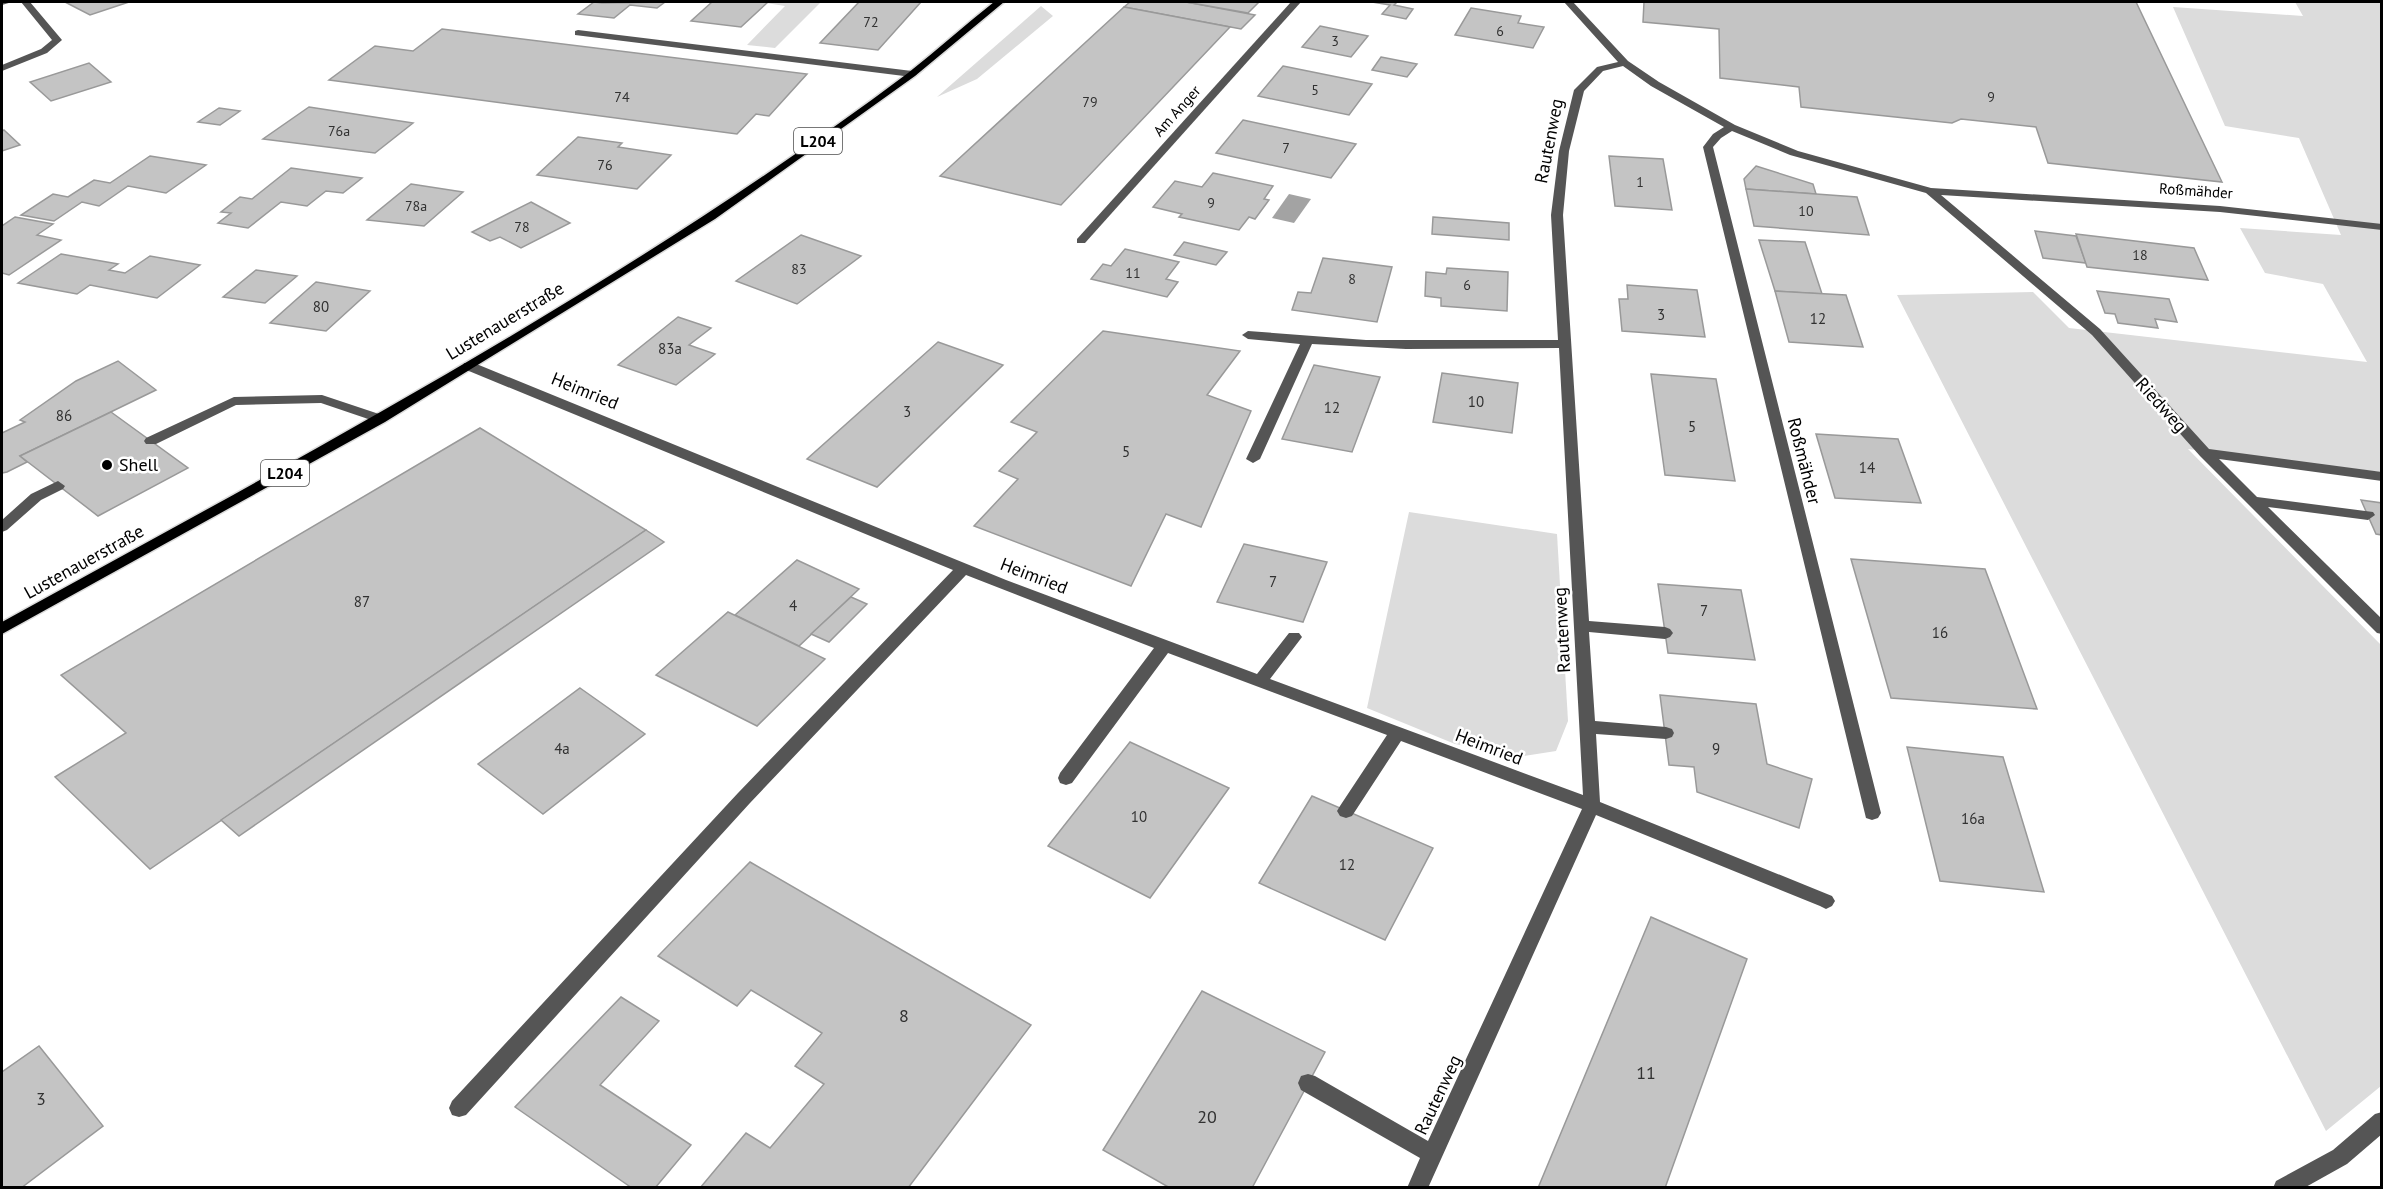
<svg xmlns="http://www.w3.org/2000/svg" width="2383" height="1189" font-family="'PT Sans',sans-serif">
	<rect width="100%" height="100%" fill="#fff"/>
	<g fill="#dcdcdc">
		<polygon points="768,2 821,2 775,48 747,45 785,6 766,3"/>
		<polygon points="2295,2 2381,2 2381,472 2188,449 2381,645 2381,1086 2326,1131 1897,295 2033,292 2069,328 2367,362 2323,284 2265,273 2240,228 2341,235 2299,138 2225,126 2173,7 2303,16"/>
		<polygon points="1041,6 1053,16 977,79 937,97"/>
		<polygon points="1409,512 1557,534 1568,721 1556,751 1518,757 1455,744 1367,708"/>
	</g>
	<polygon fill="#a3a3a3" points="1289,194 1311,199 1294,223 1272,218"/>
	<g fill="#c4c4c4" stroke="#999" stroke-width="1.5">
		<polygon points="65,2 129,2 90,15"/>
		<polygon points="594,2 602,3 665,2 657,8 630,5 614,18 578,14"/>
		<polygon points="712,2 768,2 741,27 691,21"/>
		<polygon points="859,2 921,2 878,50 820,43"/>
		<polygon points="1130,2 1186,2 1255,15 1241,29 1124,7"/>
		<polygon points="1186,2 1259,2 1248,13"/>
		<polygon points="1372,2 1397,2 1394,5 1413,9 1406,19 1382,14 1390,5"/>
		<polygon points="1644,2 2136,2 2222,182 2048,163 2036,127 1961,119 1952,123 1801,107 1799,87 1720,78 1719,29 1643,22"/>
		<polygon points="1124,7 1230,27 1061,205 940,176"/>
		<polygon points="1471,8 1521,16 1518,23 1544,27 1533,48 1455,35"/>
		<polygon points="1320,26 1368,36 1351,57 1302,47"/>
		<polygon points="442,29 807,74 769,116 756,114 737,134 329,80 375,46 413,51"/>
		<polygon points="1381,57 1417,64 1407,77 1372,70"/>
		<polygon points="89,63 111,82 51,101 30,82"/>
		<polygon points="1283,66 1372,84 1349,115 1258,96"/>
		<polygon points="309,107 413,123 375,153 263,139"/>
		<polygon points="219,108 240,111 220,125 198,122"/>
		<polygon points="1243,120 1356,144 1331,178 1216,153"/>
		<polygon points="4,130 20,145 2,151 2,131"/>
		<polygon points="578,137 622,143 618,147 671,155 637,189 537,175"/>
		<polygon points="150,156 206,165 166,193 128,186 99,206 82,202 54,221 21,215 53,194 68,197 94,180 110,183"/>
		<polygon points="1609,156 1663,159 1672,210 1615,206"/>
		<polygon points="1756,166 1813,184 1816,194 1746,189 1744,179"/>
		<polygon points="291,168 362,178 343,193 326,191 307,206 281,202 248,228 218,223 231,213 221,212 240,197 252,199"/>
		<polygon points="1213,173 1273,186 1264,199 1269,200 1255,219 1249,217 1239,230 1179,217 1182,214 1153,207 1175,181 1202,187"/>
		<polygon points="411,184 463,192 424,226 367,220"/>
		<polygon points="1746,189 1857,197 1869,235 1754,226"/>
		<polygon points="531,202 570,223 521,248 500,237 490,241 472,232"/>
		<polygon points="15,217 53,224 37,235 61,240 9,275 2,273 2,226"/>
		<polygon points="1433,217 1509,223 1509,240 1432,234"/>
		<polygon points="2035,231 2076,236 2086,263 2043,258"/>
		<polygon points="2076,234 2194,248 2208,280 2087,267"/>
		<polygon points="801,235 861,256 797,304 736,281"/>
		<polygon points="1759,240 1805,242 1822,294 1775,291"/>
		<polygon points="1184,242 1227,252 1216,265 1174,255"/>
		<polygon points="1125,249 1179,262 1166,279 1178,282 1167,297 1091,279 1103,264 1111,266"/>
		<polygon points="61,254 118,264 109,270 125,273 150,256 200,265 157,298 90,285 77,294 18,283"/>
		<polygon points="1323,258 1392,267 1377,322 1292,310 1298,292 1311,293"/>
		<polygon points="1447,268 1508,272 1507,311 1441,306 1441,298 1425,296 1426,272 1446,274"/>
		<polygon points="256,270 297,276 265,303 223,297"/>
		<polygon points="316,282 370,291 326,331 270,323"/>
		<polygon points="1627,285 1697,290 1705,337 1622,331 1619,299 1628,299"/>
		<polygon points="1775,291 1846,295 1863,347 1789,342"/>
		<polygon points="2097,291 2169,299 2177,322 2155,319 2158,328 2118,323 2115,314 2105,313"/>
		<polygon points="678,317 711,328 689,345 715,354 676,385 618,365"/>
		<polygon points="1103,331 1240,351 1207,395 1251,411 1201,527 1166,514 1131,586 974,526 1018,479 999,471 1037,432 1011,422"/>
		<polygon points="938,342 1003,365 877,487 807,459"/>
		<polygon points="118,361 156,390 20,456 27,462 7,472 2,473 2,433 25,422 20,420 76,381"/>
		<polygon points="1314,365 1380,377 1352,452 1282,439"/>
		<polygon points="1442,373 1518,383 1512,433 1433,422"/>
		<polygon points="1651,374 1716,379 1735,481 1665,475"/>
		<polygon points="111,412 188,468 98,516 20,456"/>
		<polygon points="480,428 646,530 150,869 55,777 126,733 61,675"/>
		<polygon points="1816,434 1898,439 1921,503 1835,498"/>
		<polygon points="2361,500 2382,503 2382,535 2376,534"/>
		<polygon points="646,530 664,542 239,836 221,820"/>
		<polygon points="1244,544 1327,562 1303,622 1217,602"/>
		<polygon points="1851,559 1985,569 2037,709 1891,698"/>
		<polygon points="797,560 859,589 799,646 735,615"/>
		<polygon points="1658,584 1741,590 1755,660 1668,653"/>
		<polygon points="851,597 867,604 829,642 811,634"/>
		<polygon points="728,612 825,659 757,726 656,675"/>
		<polygon points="580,688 645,734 543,814 478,764"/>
		<polygon points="1660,695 1756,704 1767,764 1812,779 1799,828 1697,792 1694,767 1669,765"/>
		<polygon points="1130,742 1229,788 1150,898 1048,846"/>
		<polygon points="1907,747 2003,757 2044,892 1940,881"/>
		<polygon points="1312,796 1433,848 1385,940 1259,883"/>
		<polygon points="750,862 1031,1025 908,1188 700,1188 746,1133 770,1148 824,1084 795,1066 822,1033 751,990 737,1006 658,956"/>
		<polygon points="1651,917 1747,959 1665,1188 1538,1188"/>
		<polygon points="1202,991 1325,1052 1252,1188 1170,1188 1103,1150"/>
		<polygon points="621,997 659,1021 600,1085 691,1145 655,1188 632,1188 515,1107"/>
		<polygon points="39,1046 103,1126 21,1188 2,1188 2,1072"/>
	</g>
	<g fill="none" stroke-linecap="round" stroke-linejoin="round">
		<g stroke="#dbdbdb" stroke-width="3">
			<path id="major" d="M994,2H1004L915,76L715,219L385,422L2,634V622C311,452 625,285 908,73C937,50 965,25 994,2Z"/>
		</g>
		<g fill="#555" fill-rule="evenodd">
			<polygon points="2,2 12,2 2,5"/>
			<polygon points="21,2 30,2 62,40 47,53 2,71 2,65 41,49 52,40"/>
			<polygon points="1291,2 1301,2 1085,243 1077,243 1077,239"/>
			<polygon points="1564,2 1573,2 1628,61 1659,82 1735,125 1798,151 1931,188 2220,206 2382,224 2382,230 2220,212 1941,195 2100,329 2209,449 2382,472 2382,481 2219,459 2257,497 2373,512 2375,515 2368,520 2268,507 2382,619 2382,634 2377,633 2200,456 2092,335 1926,193 1790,155 1732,131 1721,138 1713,147 1881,813 1878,818 1872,820 1866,818 1703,147 1713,134 1724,127 1651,86 1623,66 1603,71 1584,91 1569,151 1563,215 1589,621 1665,627 1670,629 1673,633 1670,637 1665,639 1589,632 1595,721 1666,727 1672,729 1674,733 1672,737 1666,739 1596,734 1600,802 1832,896 1835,901 1832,906 1826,909 1820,906 1596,815 1428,1188 1407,1188 1420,1158 1301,1090 1298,1083 1301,1076 1308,1074 1315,1076 1428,1141 1582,809 1401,741 1352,816 1346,818 1340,816 1337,811 1340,806 1387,735 1168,653 1072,783 1066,785 1060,783 1058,778 1060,773 1154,648 966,575 750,803 466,1115 459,1117 452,1115 449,1108 452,1101 738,793 953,570 464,369 463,366 464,363 474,363 1006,580 1257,674 1289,633 1299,633 1302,637 1299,641 1270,679 1583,795 1559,348 1406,349 1312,344 1260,459 1253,463 1246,459 1300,344 1248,339 1242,335 1248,331 1366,340 1558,340 1551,215 1559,151 1574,90 1597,67 1618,62"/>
			<polygon points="578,30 912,71 917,74 912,77 575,35 575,31"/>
			<polygon points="322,395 385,416 387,419 380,423 321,403 236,405 156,444 146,444 144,441 146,438 234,397"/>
			<polygon points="58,481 65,486 63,489 41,500 7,530 2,532 2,520 31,494"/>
			<polygon points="2382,1112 2382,1134 2347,1164 2304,1188 2273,1188 2276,1181 2333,1150 2375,1114"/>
		</g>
		<use href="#major" fill="#000" fill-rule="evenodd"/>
	</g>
	<circle fill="#000" stroke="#fff" stroke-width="2" cx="107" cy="465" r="6"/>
	<g text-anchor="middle" stroke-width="5" stroke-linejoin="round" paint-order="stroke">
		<g font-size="14" fill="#313131">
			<text x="871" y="27">72</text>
			<text x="1500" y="36">6</text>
			<text x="1335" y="46">3</text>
			<text x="1315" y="95">5</text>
			<text x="622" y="102">74</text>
			<text x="1991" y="102">9</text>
			<text x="1090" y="107">79</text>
			<text x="339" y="136">76a</text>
			<text x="1286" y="153">7</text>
			<text x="605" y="170">76</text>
			<text x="1640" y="187">1</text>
			<text x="1211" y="208">9</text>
			<text x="416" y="211">78a</text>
			<text x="1806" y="216">10</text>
			<text x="522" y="232">78</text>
			<text x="2140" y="260">18</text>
			<text x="799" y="274">83</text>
			<text x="1133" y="278">11</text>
			<text x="1352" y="284">8</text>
			<text x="1467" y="290">6</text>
		</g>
		<g font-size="15" fill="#000" stroke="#fff">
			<text transform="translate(1177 111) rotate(-48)" y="5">Am Anger</text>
			<text transform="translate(2196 191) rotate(4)" y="5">Roßmähder</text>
		</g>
		<g font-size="15" fill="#313131">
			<text x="321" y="312">80</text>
			<text x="1661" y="320">3</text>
			<text x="1818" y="324">12</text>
			<text x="670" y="354">83a</text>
			<text x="1476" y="407">10</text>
			<text x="1332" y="413">12</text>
			<text x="907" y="417">3</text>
			<text x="64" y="421">86</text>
			<text x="1692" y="432">5</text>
			<text x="1126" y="457">5</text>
			<text x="1867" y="473">14</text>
			<text x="1273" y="587">7</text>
			<text x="362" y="607">87</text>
			<text x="793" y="611">4</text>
			<text x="1704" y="616">7</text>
			<text x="1940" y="638">16</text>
			<text x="562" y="754">4a</text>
			<text x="1716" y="754">9</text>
			<text x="1139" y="822">10</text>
			<text x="1973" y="824">16a</text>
			<text x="1347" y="870">12</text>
		</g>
		<g fill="#fff" stroke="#4c4c4c" stroke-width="1.5">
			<rect x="794" y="128" width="48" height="26" rx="4.5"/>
			<rect x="261" y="460" width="48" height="26" rx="4.5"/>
		</g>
		<g font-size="16" font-weight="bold" fill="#000">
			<text x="818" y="147">L204</text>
			<text x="285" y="479">L204</text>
		</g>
		<g font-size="18" fill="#000" stroke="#fff">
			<text transform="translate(1549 141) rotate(-79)" y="6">Rautenweg</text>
			<text transform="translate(505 321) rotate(-31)" y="6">Lustenauerstraße</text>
			<text transform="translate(585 391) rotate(22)" y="6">Heimried</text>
			<text transform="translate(2161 405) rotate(48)" y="6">Riedweg</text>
			<text transform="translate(1804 461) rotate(76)" y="6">Roßmähder</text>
			<text transform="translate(84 562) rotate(-29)" y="6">Lustenauerstraße</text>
			<text transform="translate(1034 576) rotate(21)" y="6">Heimried</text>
			<text transform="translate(1562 630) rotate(-93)" y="6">Rautenweg</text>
			<text transform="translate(1489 747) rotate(21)" y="6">Heimried</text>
			<text transform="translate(1438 1095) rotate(-65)" y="6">Rautenweg</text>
		</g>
		<g font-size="18" fill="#000" stroke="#fff" text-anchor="start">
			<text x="119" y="471">Shell</text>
		</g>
		<g font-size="18" fill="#313131">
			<text x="904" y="1022">8</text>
			<text x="1646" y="1079">11</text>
			<text x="41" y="1105">3</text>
			<text x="1207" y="1123">20</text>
		</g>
	</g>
	<rect width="2383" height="1189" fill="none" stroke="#000000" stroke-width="6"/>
</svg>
